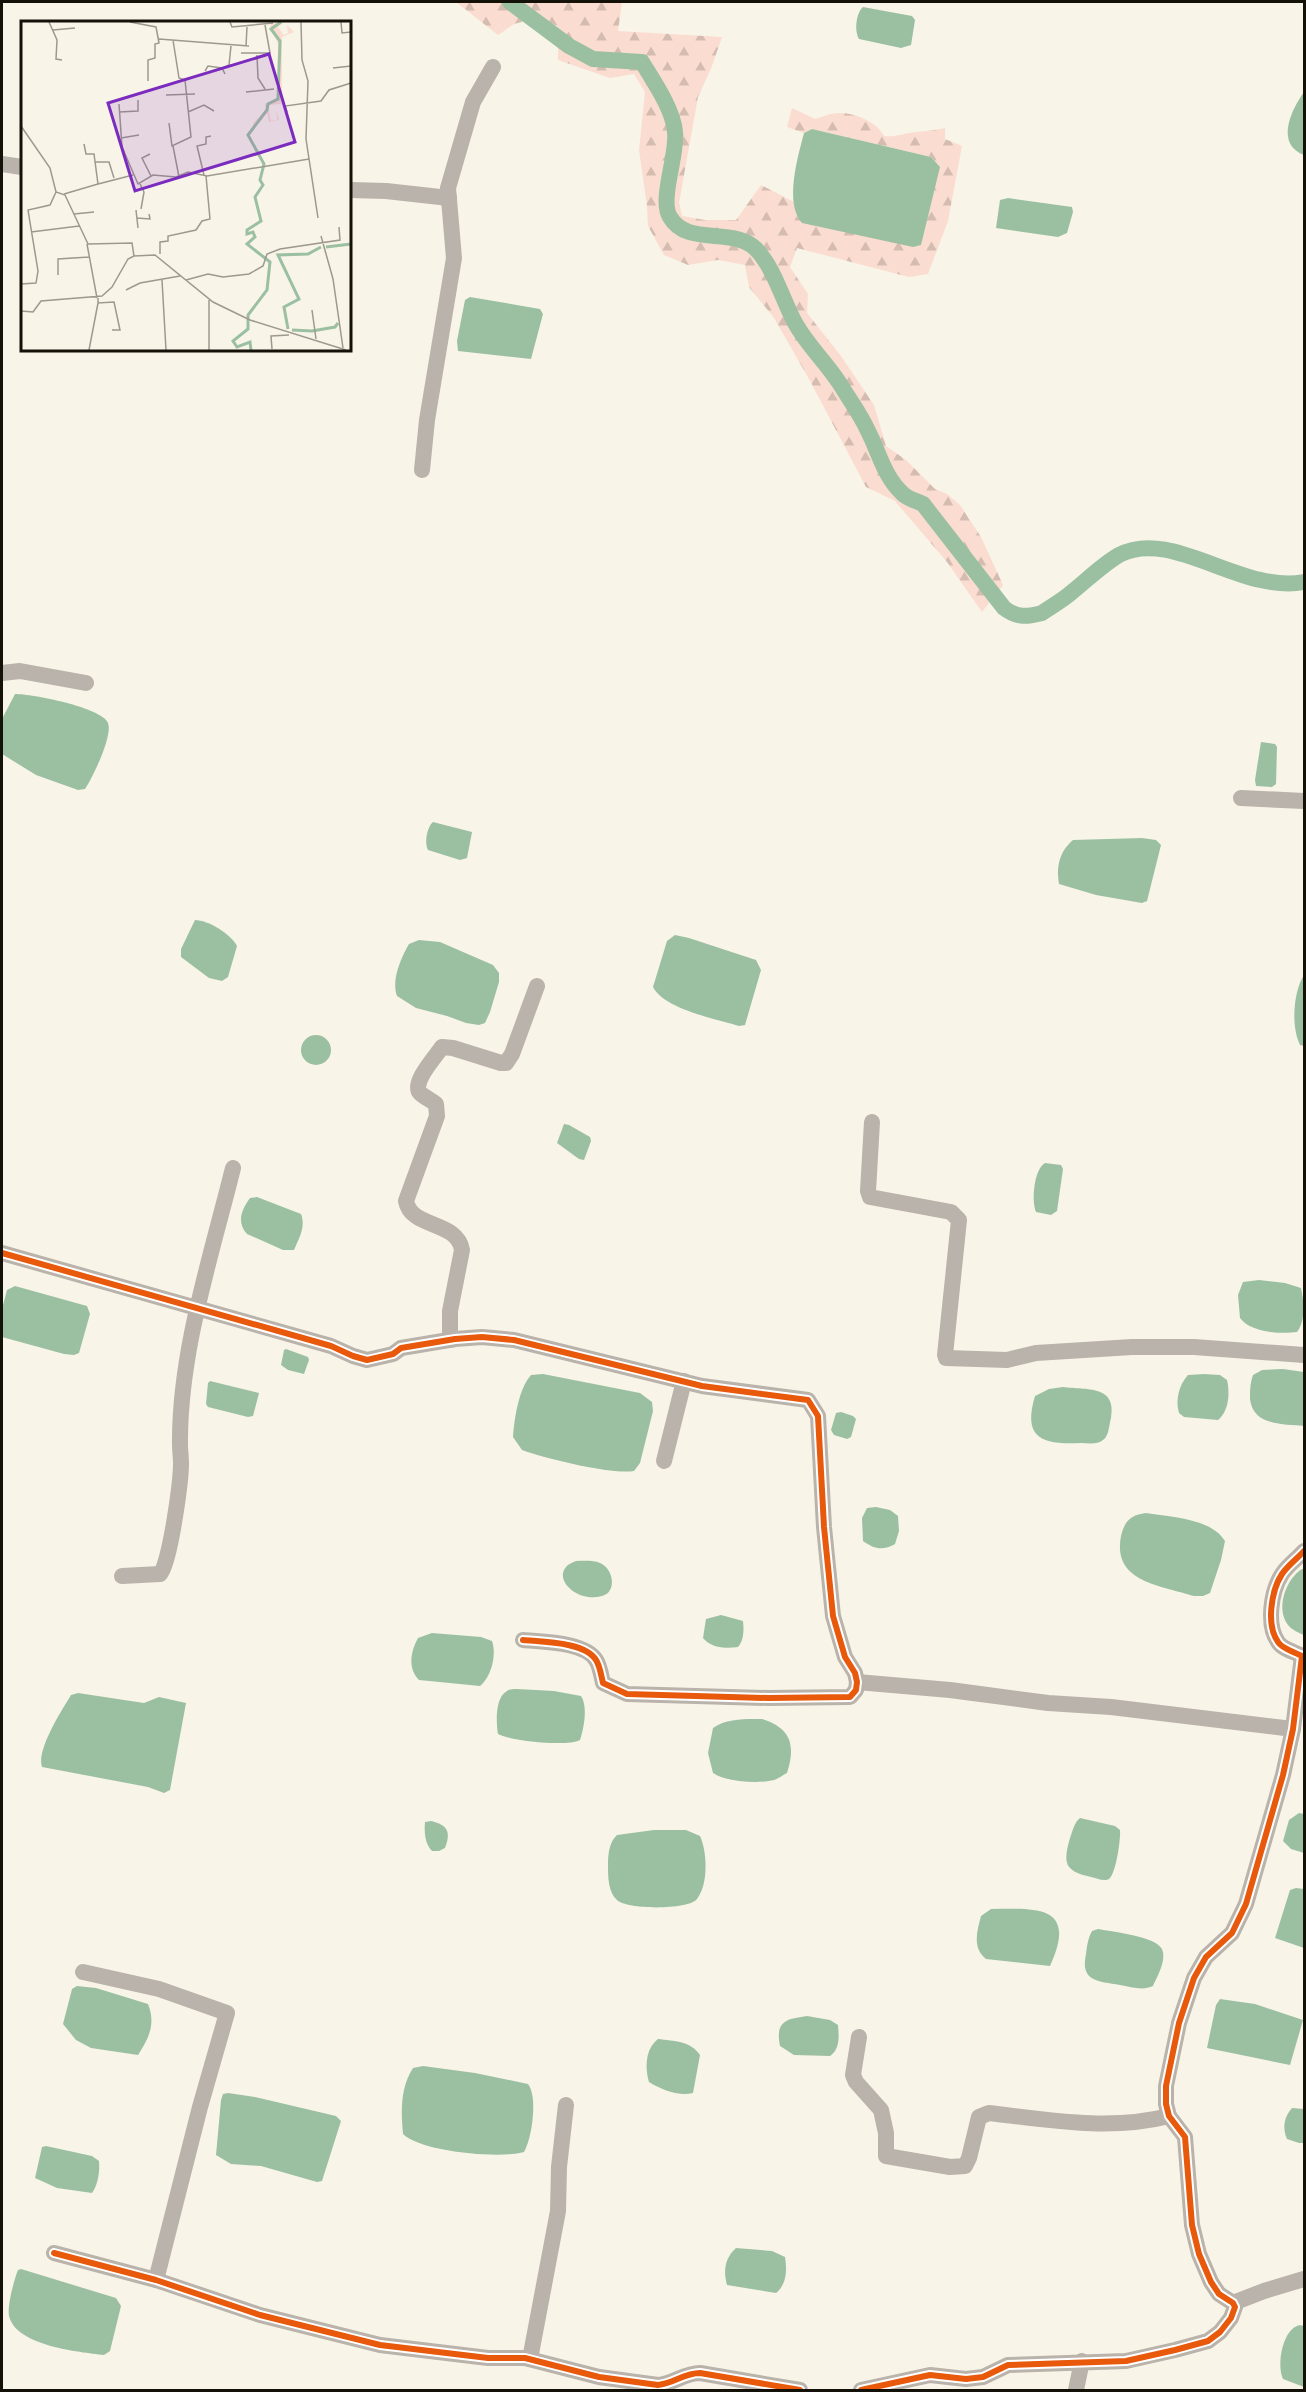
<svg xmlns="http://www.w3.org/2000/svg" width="1306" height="2392" font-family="'Source Sans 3',sans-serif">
	<defs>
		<pattern id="forest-firs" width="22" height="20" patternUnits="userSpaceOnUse" patternTransform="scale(1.5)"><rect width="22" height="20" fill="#fadcd0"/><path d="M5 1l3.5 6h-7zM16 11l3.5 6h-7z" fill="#d5bcb1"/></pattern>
	</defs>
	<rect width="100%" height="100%" fill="#f9f4e8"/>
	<path fill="url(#forest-firs)" d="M456,2H622L618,31L722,37L712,66L698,97L679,203L682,216L705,220H736L761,185L794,202L798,218L940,167L931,157L812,129L804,133L787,127L792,108L815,119C822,117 831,113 839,113C855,113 876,121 884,136C894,137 899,135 909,133C921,131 933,131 945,128V139L962,146L948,221L928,274L909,277L797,248L790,267L808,294L807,313L841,356L874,405L886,446L906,460L935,489L947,494L960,505L981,537L1003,585L982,612L947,562L895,501L866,487L809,379L774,318L749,287L745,265L718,260L688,265L664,255L648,226L647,206L639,150L645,92L634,74L610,78L558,60V27L541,17L514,24L498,35Z"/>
	<g fill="#9bc0a1">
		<path d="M863,7L912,16L915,20L911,45L901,48L859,39C854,31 856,13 863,7Z"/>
		<path d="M1304,92V155C1275,144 1291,110 1304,92Z"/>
		<path d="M812,129L931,157L940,167L921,245L913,247L802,223C784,203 798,156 804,133Z"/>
		<polygon points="1008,198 1072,207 1073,212 1067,233 1058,237 996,228 1000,200"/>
		<polygon points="470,297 540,309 543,314 531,359 458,351 457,341 465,300"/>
		<path d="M15,694C32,694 101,707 108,723C113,735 93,777 85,789L78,790L36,775L2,754V719Z"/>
		<polygon points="1261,742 1275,744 1277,747 1276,784 1272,787 1256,786 1255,780"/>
		<path d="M433,822L472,832L467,858L460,860L428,850C424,843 427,827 433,822Z"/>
		<path d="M1142,838L1156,840L1161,845L1147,901L1142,903L1096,895L1059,884C1056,867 1059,852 1073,840Z"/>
		<path d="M195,920C208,920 231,934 237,946L228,977L222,981L209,978L181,957V949Z"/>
		<path d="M675,935L689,938L756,960L761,970L745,1025L739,1026C716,1019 664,1009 653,987L667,941Z"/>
		<path d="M419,940L440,942L493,965L499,973V982L490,1012L485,1023L479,1025L466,1023L447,1016L416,1008L397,996C391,980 401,958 409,944Z"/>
		<path d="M1304,975V1046L1300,1045C1291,1027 1293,992 1304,975Z"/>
		<circle cx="316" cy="1050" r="15"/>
		<polygon points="564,1124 569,1125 590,1137 591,1141 584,1160 579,1159 557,1143"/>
		<path d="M1045,1163L1061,1165L1063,1169L1057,1211L1051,1215L1036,1212C1031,1201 1034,1169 1045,1163Z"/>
		<path d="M257,1197L301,1214C306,1227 299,1238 294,1250H283L247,1234C236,1222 242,1209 250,1198Z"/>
		<path d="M1259,1280L1285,1283L1301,1288C1304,1302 1306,1320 1297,1332C1281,1334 1251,1333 1240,1318L1238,1295L1243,1282Z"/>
		<polygon points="15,1286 87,1306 90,1314 79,1353 74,1355 64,1354 2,1337 2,1309 7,1290"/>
		<polygon points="286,1349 308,1357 309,1360 304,1374 288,1370 281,1365 284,1350"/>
		<path d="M1283,1369L1304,1372V1426C1283,1424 1253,1426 1250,1399C1250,1390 1250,1384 1253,1375L1262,1370Z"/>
		<path d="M543,1374L640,1393L652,1402L653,1411L640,1463L634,1471C612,1475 544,1458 522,1450L513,1437C514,1419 519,1388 531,1375Z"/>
		<path d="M1204,1374L1220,1375L1227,1380C1230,1393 1229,1411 1218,1420L1184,1417L1179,1413C1175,1400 1179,1385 1188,1375Z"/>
		<polygon points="210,1381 259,1393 253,1416 248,1417 208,1407 206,1404 208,1383"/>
		<path d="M1063,1387C1087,1390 1117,1385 1111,1418C1109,1425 1109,1436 1103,1440C1097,1445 1088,1443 1081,1443C1043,1445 1022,1439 1035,1396L1049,1389Z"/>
		<polygon points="841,1412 853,1416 856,1419 851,1437 847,1439 834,1435 831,1430 836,1413"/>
		<path d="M876,1507L890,1510L898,1516L899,1531L895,1544C883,1551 874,1549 863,1541L862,1518L867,1508Z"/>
		<path d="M1146,1513C1170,1517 1211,1518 1225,1541L1221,1560L1210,1593L1203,1596H1194C1160,1585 1112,1582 1121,1536C1125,1520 1131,1515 1146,1513Z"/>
		<path d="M576,1561C584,1561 593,1560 600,1563C613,1568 618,1592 602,1596C573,1604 546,1571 576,1561Z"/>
		<path d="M1302,1569H1304V1635C1299,1633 1292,1630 1288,1625C1275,1608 1286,1579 1302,1569Z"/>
		<path d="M721,1615L743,1621C744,1630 744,1640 738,1647C726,1649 711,1648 703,1638L706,1619Z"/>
		<path d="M432,1633L481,1637L492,1641C497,1655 491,1677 480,1686L419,1680C407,1668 411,1651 418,1638Z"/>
		<path d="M517,1689L554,1691L581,1696C588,1706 584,1728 580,1740C567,1747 511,1741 498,1734C496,1723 495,1697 507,1691C510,1689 513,1689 517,1689Z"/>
		<path d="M78,1693L144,1703L159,1697L186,1703L170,1790L164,1793L148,1787L42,1767C36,1750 62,1710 71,1695Z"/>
		<path d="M762,1719C791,1728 796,1745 787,1773C783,1775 778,1779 774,1780C759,1784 726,1782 713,1773L708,1753L713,1728C727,1718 746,1719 762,1719Z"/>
		<polygon points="1299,1813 1304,1814 1304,1853 1291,1849 1283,1841 1289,1820"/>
		<path d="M1080,1818L1115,1826L1120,1830C1121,1838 1116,1874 1109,1879C1104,1882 1096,1878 1091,1877C1064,1871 1063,1863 1070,1838C1073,1830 1074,1823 1080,1818Z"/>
		<path d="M431,1821C448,1825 451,1832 445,1848L439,1851H432C425,1844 424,1832 425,1822Z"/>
		<path d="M654,1830H686L700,1836C707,1851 709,1884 697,1899C689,1910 627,1910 617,1900C608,1892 608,1877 608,1865C608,1855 609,1842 617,1835Z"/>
		<polygon points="1296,1888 1304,1889 1304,1948 1275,1938 1290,1890"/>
		<path d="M991,1909C1037,1908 1078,1905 1050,1966L986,1959C972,1948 977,1931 981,1916Z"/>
		<path d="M1098,1929C1113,1932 1155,1936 1162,1949C1167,1960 1157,1977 1153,1986C1143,1991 1131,1987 1120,1985C1098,1981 1080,1982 1086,1954C1087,1946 1088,1938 1092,1931Z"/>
		<path d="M77,1986L96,1988L148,2004C156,2024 149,2038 138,2055L91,2048L76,2040L63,2024L72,1989Z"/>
		<polygon points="1220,1999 1255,2004 1303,2020 1290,2065 1207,2048 1216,2005"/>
		<path d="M807,2016L830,2020L838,2025C839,2037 840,2049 830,2056L794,2055L780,2046C775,2021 786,2019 807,2016Z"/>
		<path d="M658,2039C674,2041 691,2041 700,2055L693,2093C679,2097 660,2089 649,2082C645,2068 645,2049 658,2039Z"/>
		<path d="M423,2066L475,2073L528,2084C538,2097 532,2138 524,2152C500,2159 421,2152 403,2134C401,2112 400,2088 413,2068Z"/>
		<polygon points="228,2093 255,2097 336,2116 341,2121 322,2181 317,2182 261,2166 231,2164 216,2155 221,2100 223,2094"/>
		<path d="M1292,2108L1304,2109V2143H1299L1287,2139C1282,2128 1284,2117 1292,2108Z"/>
		<path d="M46,2146L92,2156L99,2161C100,2171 98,2185 92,2193L57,2188L35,2178L42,2147Z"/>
		<path d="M736,2248L772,2251L785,2257C787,2270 787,2284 776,2293L727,2285C723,2270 725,2258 736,2248Z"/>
		<path d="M21,2269L116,2298L121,2306L110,2351L104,2355C79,2352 16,2346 9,2316C7,2306 14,2280 18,2270Z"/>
		<path d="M1300,2325L1304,2326V2387L1283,2379C1276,2364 1283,2328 1300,2325Z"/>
	</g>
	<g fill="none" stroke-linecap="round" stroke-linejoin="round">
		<path stroke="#9bc0a1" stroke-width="16" d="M510,2L569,46L593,59L642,62C654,82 673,109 675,132C678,154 659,200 670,217C687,247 733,226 756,249C774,268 782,298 794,321C806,344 826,362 840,384C849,399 861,415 868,431C879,452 884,477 903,494C908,499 917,501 923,504L1004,608C1017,618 1027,617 1042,613C1052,606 1063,600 1072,592C1087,580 1102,565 1119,555C1172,527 1241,594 1304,582"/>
		<g stroke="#b9b3ab" stroke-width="16">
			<polyline points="2,164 22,167"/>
			<polyline points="350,190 386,191 449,198"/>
			<polyline points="422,470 427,420 454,258 448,188 473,102 493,67"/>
			<polyline points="2,673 20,671 86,683"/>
			<polyline points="1241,798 1304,801"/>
			<polyline points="872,1122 868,1191 870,1197 951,1212 959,1220 945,1355 946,1358 1007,1360 1036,1353 1132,1347 1194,1347 1304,1355"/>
			<path d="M2,1253L331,1346L353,1356L367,1360L393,1354L401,1348L455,1339L482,1337L514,1340L702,1386L808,1400L818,1416L824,1527L833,1616L845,1657L855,1673L857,1682L856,1690L850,1697L768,1698L627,1694L603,1683C601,1675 600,1666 596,1660C585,1642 543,1642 523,1640"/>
			<path d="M450,1340V1311L462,1250C457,1220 411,1229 406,1201L437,1116L436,1104C431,1100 424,1097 420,1093C411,1083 436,1056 442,1047L453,1048L501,1063H506L512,1054L537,986"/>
			<polyline points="664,1461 684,1381"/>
			<path d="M122,1576L160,1574C170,1564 181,1481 181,1463C181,1457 180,1451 180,1445C179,1353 211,1257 233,1168"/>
			<polyline points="857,1682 950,1690 1048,1703 1111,1707 1293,1729"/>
			<polyline points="83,1972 159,1989 227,2013 200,2107 156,2280"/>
			<path d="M859,2037L853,2075L856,2082L881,2110L886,2133V2156L950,2167L965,2166L969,2158L979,2117L989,2113C1049,2120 1110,2131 1169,2116"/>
			<path d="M54,2253L156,2280L260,2315L380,2345L488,2358H525L599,2377L658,2385C673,2384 684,2373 700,2373L800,2390"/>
			<polyline points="1233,2303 1264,2291 1304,2279"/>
			<polyline points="530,2359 558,2211 559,2167 566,2105"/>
			<path d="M861,2390L930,2375L966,2379L983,2377L1008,2365L1126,2361L1175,2350L1208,2341L1220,2332L1231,2318L1235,2307L1233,2303L1219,2294L1211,2282L1199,2254L1192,2225L1185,2137L1169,2116L1166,2104V2086L1179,2023L1194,1978L1206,1957L1232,1933L1246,1904L1283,1775L1293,1729L1302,1656C1295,1652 1282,1649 1278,1642C1266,1625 1271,1591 1282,1574C1288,1565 1297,1559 1304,1551"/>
			<polyline points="1076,2390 1082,2361"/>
		</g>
		<g stroke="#fff" stroke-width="10">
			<g id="cycleway">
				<path d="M2,1253L331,1346L353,1356L367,1360L393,1354L401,1348L455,1339L482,1337L514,1340L702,1386L808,1400L818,1416L824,1527L833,1616L845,1657L855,1673L857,1682L856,1690L850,1697L768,1698L627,1694L603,1683C601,1675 600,1666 596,1660C585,1642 543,1642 523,1640"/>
				<path d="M54,2253L156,2280L260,2315L380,2345L488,2358H525L599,2377L658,2385C673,2384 684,2373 700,2373L800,2390"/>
				<path d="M861,2390L930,2375L966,2379L983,2377L1008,2365L1126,2361L1175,2350L1208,2341L1220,2332L1231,2318L1235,2307L1233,2303L1219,2294L1211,2282L1199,2254L1192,2225L1185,2137L1169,2116L1166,2104V2086L1179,2023L1194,1978L1206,1957L1232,1933L1246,1904L1283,1775L1293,1729L1302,1656C1295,1652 1282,1649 1278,1642C1266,1625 1271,1591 1282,1574C1288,1565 1297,1559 1304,1551"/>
			</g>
		</g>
		<use href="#cycleway" stroke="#e8590c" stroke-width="6"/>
	</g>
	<g transform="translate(21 21)">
		<rect width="330" height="330" fill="#f9f4e8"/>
		<path d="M263,1L257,6L263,14L267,12L266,4L273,11L261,16V75L260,83L247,84L250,100L256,99L255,89L258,99L248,101L246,92L229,113L233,101L245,89L244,83L256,77L257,23L249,6L250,2Z" fill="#fadcd0"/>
		<path fill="none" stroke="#9bc0a1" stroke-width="3" d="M305,226L330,223M267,308L263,286L278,278L257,234L287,233L300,226M271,309L291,310L314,306L317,302M230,329L229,321L216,326L212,320L227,308V294L246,269L249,241L226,223L234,216L232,211L226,213V209L240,200L234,176L242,164L239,159L243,143L227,114L246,89L247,83L257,78L259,20L250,8L260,1"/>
		<path fill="none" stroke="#9d998e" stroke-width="1.5" d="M28,1L36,19L35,38L41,39M109,1L135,6L138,22L134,23V37L127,39V60M209,1L211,6L252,2M280,1L281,39L287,60L285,118L297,197M320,1L321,12L330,11M32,9L54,7M138,18L228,25M225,25L226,6M220,32H249L244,4M236,34L237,57L244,68M202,47L208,44L210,25M312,47L330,45M184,50L187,45L201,47L204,53M225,71L253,68M145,74L174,73M98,83L101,126L117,163L132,154L155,156L167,151L186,155L288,138M98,91L117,90V79M167,91L183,84L193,90M266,91L264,85L300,80L308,69L330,62M148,102L151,125L170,116L164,59L158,57L152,19M0,105L29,147L35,171L44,174L67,223L111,222L113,235L134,234L192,281L229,299L325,329M100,117L118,114M63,123L65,133H73L77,163L112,154M152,125L158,156M129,133L121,137L130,155M74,141H88L93,157M183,154L176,125L185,123V116L190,115M119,163L123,171L120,188M43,173L77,163M115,189L117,207M53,193L73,191M116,197L129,198L128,193M10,211L58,205M300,215L312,258L322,327M66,223L76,277M139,233V221L147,220V215L175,209L181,200L189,198L185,155M37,254V238L68,236M141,259L145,329M165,259L187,253L202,256L228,253L242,245L246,233L259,228L319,219L318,206M0,263L15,262L17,250L7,189L29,184L35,171M105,269L119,262L159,255M77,277V282L93,281L99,309H91M188,279V329M291,289L295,318M0,290L12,291L20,280L81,275L91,266L107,238L113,235M251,328L250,315L268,314M68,329L77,282"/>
		<path fill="#7b2cbf" fill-opacity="0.15" stroke="#7b2cbf" stroke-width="3" d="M248,33L274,121L114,170L87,82Z"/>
		<rect width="330" height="330" fill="none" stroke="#141108" stroke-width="3"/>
	</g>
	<rect width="1306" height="2392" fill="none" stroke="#141108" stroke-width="6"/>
</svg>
